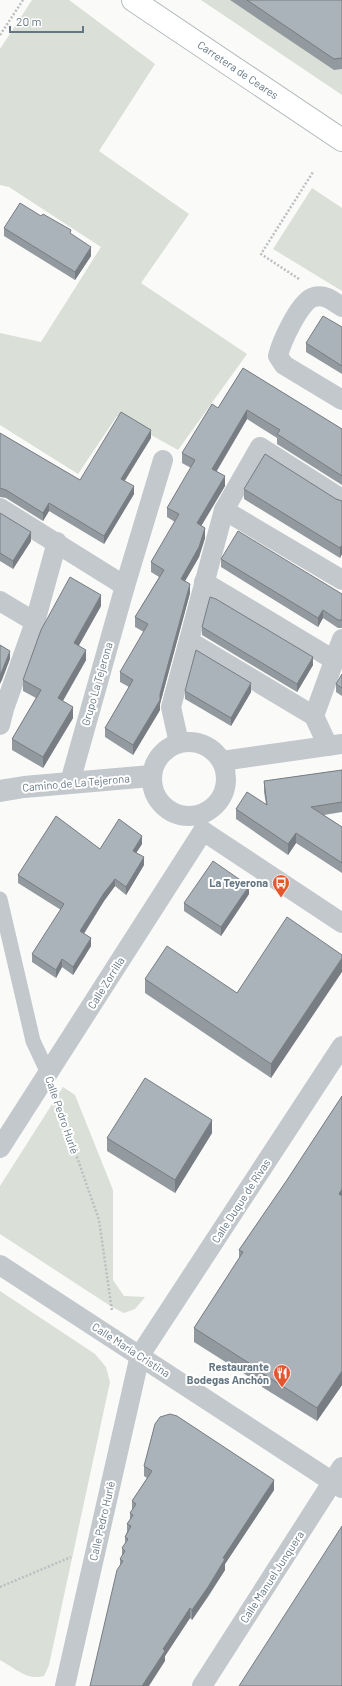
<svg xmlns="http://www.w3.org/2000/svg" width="342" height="1686" font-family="Barlow,sans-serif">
	<rect width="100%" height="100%" fill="#fafaf8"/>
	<g fill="#dadfd7">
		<polygon points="32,0 69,0 155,64 99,151 189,214 141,283 247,354 178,450 117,416 78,474 0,425 0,333 41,342 101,247 9,187 0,185 0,49"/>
		<polygon points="201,0 342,0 342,95"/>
		<polygon points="312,188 342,208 342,291 273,249"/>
		<polygon points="63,1087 75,1095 113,1190 113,1280 124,1296 145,1297 135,1309 124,1313 112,1307 0,1234 0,1186"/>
		<path d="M0,1291L95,1354L106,1367L110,1382L49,1665L44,1676C27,1681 15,1668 0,1660Z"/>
	</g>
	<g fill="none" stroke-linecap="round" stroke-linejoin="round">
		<g stroke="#b3babf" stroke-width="24">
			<polyline id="secondary" points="133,0 342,140"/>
		</g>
		<g stroke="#bbbfc2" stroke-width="2.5" stroke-dasharray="2 2" stroke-linecap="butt">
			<polyline points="0,35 23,0"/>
			<polyline points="299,279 261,254 313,172"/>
			<polyline points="57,1100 99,1220 112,1311"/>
			<polyline points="0,1587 71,1557"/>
		</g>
		<polyline stroke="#c3c8cc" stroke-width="15" points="0,899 33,1041 48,1073"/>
		<g stroke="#c3c8cc" stroke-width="20">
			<path d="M342,307C333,301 325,294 314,297C300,300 281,343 278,356L284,365L342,400"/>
			<polyline points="0,508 125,586"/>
			<polyline points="224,510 342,580"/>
			<polyline points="204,582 334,660"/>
			<polyline points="0,601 35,622"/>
			<polyline points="189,641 314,716 328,746"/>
			<polyline points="314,716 342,639"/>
			<polyline points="0,725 4,709 35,622 57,542"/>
			<circle cx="189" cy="779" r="37"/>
			<polyline points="179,743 171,707 224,510 260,447 342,499"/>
			<polyline points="222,761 342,744"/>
			<polyline points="70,782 125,586 163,460"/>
			<polyline points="203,831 342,923"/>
			<polyline points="0,1148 203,831"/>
			<polyline points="0,1265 342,1488"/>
			<polyline points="65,1686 140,1355 342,1046"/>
			<polyline points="202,1686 342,1467"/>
		</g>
		<polyline stroke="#c3c8cc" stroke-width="22" points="0,791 24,787 151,776"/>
		<use href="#secondary" stroke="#fff" stroke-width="22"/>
	</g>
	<g fill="#929a9f">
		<polygon points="230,0 342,0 342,69 334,70"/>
		<polygon points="4,228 71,235 91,256 75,280 4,236"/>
		<polygon points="342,327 342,374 306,352 306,343"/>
		<polygon points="243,368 342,429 342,485 277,444 277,438 247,419 217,471 225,486 201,526 205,538 199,557 185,581 190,593 160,704 160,710 133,755 105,737 105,728 129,687 120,682 120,672 144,632 135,627 135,617 159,577 151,572 151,562 175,522 167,517 167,508 191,468 182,463 182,453 218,408"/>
		<polygon points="0,433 80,480 151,438 124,481 134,494 104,544 49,511 43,521 6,498 0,497"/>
		<polygon points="244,489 336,499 342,501 342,554 340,558 244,499"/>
		<polygon points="0,513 31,541 13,569 0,561"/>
		<polygon points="221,559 342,594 342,628 338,628 323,618 318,627 221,567"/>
		<polygon points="101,606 79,645 86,660 63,701 73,718 43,768 12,750 12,739 36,698 23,691 23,680"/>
		<polygon points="202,627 313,665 297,692 202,635"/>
		<polygon points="342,674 342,696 336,692 336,684"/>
		<polygon points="185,691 251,692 231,726 185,699"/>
		<polygon points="342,770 342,812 324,815 342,827 342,873 296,843 288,855 236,819 236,809 266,804 264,792 264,781"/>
		<polygon points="142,844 136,853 144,865 126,895 115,886 104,901 84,934 91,946 73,975 62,967 56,978 32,962 32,954 61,910 18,883 18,875 100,849"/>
		<polygon points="249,894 221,936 184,911 184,903"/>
		<polygon points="342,955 271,1078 145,993 145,979 237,993"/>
		<polygon points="342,1096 342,1385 317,1421 262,1387 262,1385 194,1342 194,1328 239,1259 239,1250 287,1180"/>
		<polygon points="212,1133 175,1193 107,1151 107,1138"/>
		<polygon points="144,1466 274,1490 225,1564 225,1570 208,1597 192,1620 190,1618 165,1656 165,1661 120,1566 120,1559 122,1556 122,1548 125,1544 125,1537 127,1532 127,1524 130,1520 130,1513 132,1510 132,1501 147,1478 144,1476"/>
	</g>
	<g fill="#777d82">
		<polygon points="91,247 91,256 75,280 75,272"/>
		<polygon points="247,410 247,419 212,478 212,469"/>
		<polygon points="151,430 151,438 121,487 121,479"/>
		<polygon points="225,476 225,486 197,533 197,523"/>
		<polygon points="134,486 134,494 104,544 104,536"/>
		<polygon points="49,503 49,511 43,521 43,513"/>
		<polygon points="205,528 205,538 199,557 181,588 181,579"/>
		<polygon points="31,532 31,541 13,569 13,561"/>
		<polygon points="342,545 342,554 340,558 340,548"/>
		<polygon points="190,584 190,593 160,704 160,694"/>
		<polygon points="101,595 101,606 74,654 74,643"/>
		<polygon points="323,610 323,618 318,627 318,618"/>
		<polygon points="86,650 86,660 58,709 58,698"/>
		<polygon points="10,651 10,659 2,680 0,684 0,675"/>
		<polygon points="313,657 313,665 297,692 297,684"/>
		<polygon points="251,683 251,692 231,726 231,718"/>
		<polygon points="160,700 160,710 133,755 133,745"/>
		<polygon points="73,707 73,718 43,768 43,757"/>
		<polygon points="296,833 296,843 288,855 288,844"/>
		<polygon points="142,836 142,844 133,858 133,851"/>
		<polygon points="144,857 144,865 126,895 126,887"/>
		<polygon points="115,879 115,886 104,901 80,939 80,931 104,893"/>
		<polygon points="249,886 249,894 221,936 221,927"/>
		<polygon points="91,938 91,946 73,975 73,967"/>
		<polygon points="342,958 342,972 271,1078 271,1064"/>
		<polygon points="62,959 62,967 56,978 56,970"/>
		<polygon points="212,1120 212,1133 175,1193 175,1180"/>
		<polygon points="342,1189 342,1203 339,1194"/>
		<polygon points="342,1371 342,1385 317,1421 317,1408"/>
		<polygon points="274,1480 274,1490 225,1564 225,1570 192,1620 192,1610 223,1558"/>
		<polygon points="190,1608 190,1618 165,1656 165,1661 149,1686 142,1686 163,1649"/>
	</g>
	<g fill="#aab3b9" stroke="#777d82">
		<polygon points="247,0 342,0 342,58 334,59"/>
		<polygon points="20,203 41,216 43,214 71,230 70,233 91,247 75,272 4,228"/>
		<polygon points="323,316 342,327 342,366 306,343"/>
		<polygon points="243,368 342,429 342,476 277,434 280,430 247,410 212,469 225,476 197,523 205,528 199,547 181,579 190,584 160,694 160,700 133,745 105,728 133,680 120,672 148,624 135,617 164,570 151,562 179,514 167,508 195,460 182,453 212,404 218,408"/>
		<polygon points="121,412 151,430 121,479 134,486 104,536 49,503 43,513 6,490 0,488 0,433 80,480"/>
		<polygon points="265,454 336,499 342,501 342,545 340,548 244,489"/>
		<polygon points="0,513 31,532 13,561 0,553"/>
		<polygon points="238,531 342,594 342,620 338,620 323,610 318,618 221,559"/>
		<polygon points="70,577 101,595 74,643 86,650 58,698 73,707 43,757 12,739 41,690 23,680 41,630"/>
		<polygon points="210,597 216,599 313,657 297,684 202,627"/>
		<polygon points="0,645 10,651 2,671 0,675"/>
		<polygon points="196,650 251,683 231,718 185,691"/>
		<polygon points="342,674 342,688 336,684"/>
		<polygon points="342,770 342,802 311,807 342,827 342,863 296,833 288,844 236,809 247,792 267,805 264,781"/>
		<polygon points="56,816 100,849 119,819 142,836 133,851 144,857 126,887 115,879 104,893 80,931 91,938 73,967 62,959 56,970 32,954 64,904 18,875"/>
		<polygon points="213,861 249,886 221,927 184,903"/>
		<polygon points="287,917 342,955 342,958 271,1064 145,979 167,946 237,993"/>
		<polygon points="145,1078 212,1120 175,1180 107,1138"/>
		<polygon points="342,1096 342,1189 339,1194 342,1196 342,1371 317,1408 262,1373 263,1372 194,1328 243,1252 239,1250 287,1180"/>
		<polygon points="170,1414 177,1416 274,1480 223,1558 225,1559 208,1587 192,1610 190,1608 163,1649 165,1651 142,1686 90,1686 117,1570 123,1561 120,1559 125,1551 122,1548 128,1539 125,1537 131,1526 127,1524 133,1515 130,1513 136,1504 132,1501 152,1471 144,1466 155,1424 160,1417"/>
		<polygon points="342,1526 342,1686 239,1686"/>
	</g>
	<defs>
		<g id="bus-pin" transform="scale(0.9)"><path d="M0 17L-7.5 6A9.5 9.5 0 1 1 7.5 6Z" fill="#e4572e" stroke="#fff"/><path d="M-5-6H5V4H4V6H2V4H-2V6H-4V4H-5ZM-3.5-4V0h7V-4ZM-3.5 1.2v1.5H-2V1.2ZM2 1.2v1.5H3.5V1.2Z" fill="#fff"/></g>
		<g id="restaurant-pin" transform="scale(0.9)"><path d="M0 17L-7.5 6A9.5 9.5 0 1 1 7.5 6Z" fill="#e4572e" stroke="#fff"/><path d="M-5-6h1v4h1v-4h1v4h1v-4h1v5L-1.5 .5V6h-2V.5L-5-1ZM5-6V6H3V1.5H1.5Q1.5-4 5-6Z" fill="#fff"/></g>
	</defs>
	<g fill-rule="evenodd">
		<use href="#bus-pin" x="281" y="883"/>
		<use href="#restaurant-pin" x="282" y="1373"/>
	</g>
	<g text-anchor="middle" stroke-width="4" stroke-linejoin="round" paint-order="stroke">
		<g font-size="11" fill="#657683" stroke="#fff">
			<text transform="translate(238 70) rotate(34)" y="4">Carretera de Ceares</text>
			<text transform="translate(97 684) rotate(-74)" y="4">Grupo La Tejerona</text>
			<text transform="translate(76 783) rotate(-5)" y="4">Camino de La Tejerona</text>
			<text transform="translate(106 983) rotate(-58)" y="4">Calle Zorrilla</text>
			<text transform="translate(62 1115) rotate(71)" y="4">Calle Pedro Hurlé</text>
			<text transform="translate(241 1201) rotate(-57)" y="4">Calle Duque de Rivas</text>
			<text transform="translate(131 1350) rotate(33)" y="4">Calle María Cristina</text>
			<text transform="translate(102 1521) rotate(-77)" y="4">Calle Pedro Hurlé</text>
			<text transform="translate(272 1577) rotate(-57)" y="4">Calle Manuel Junquera</text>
		</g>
		<g font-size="11" font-weight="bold" fill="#657683" stroke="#fff" text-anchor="end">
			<text x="268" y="887">La Teyerona</text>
			<text x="269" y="1371">Restaurante<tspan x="269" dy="13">Bodegas Anchón</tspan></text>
		</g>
	</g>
	<path d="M10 26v6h73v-6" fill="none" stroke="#657683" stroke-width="2"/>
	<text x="16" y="26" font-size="12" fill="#657683" stroke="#ffffff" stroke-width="3" paint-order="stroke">20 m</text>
</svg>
